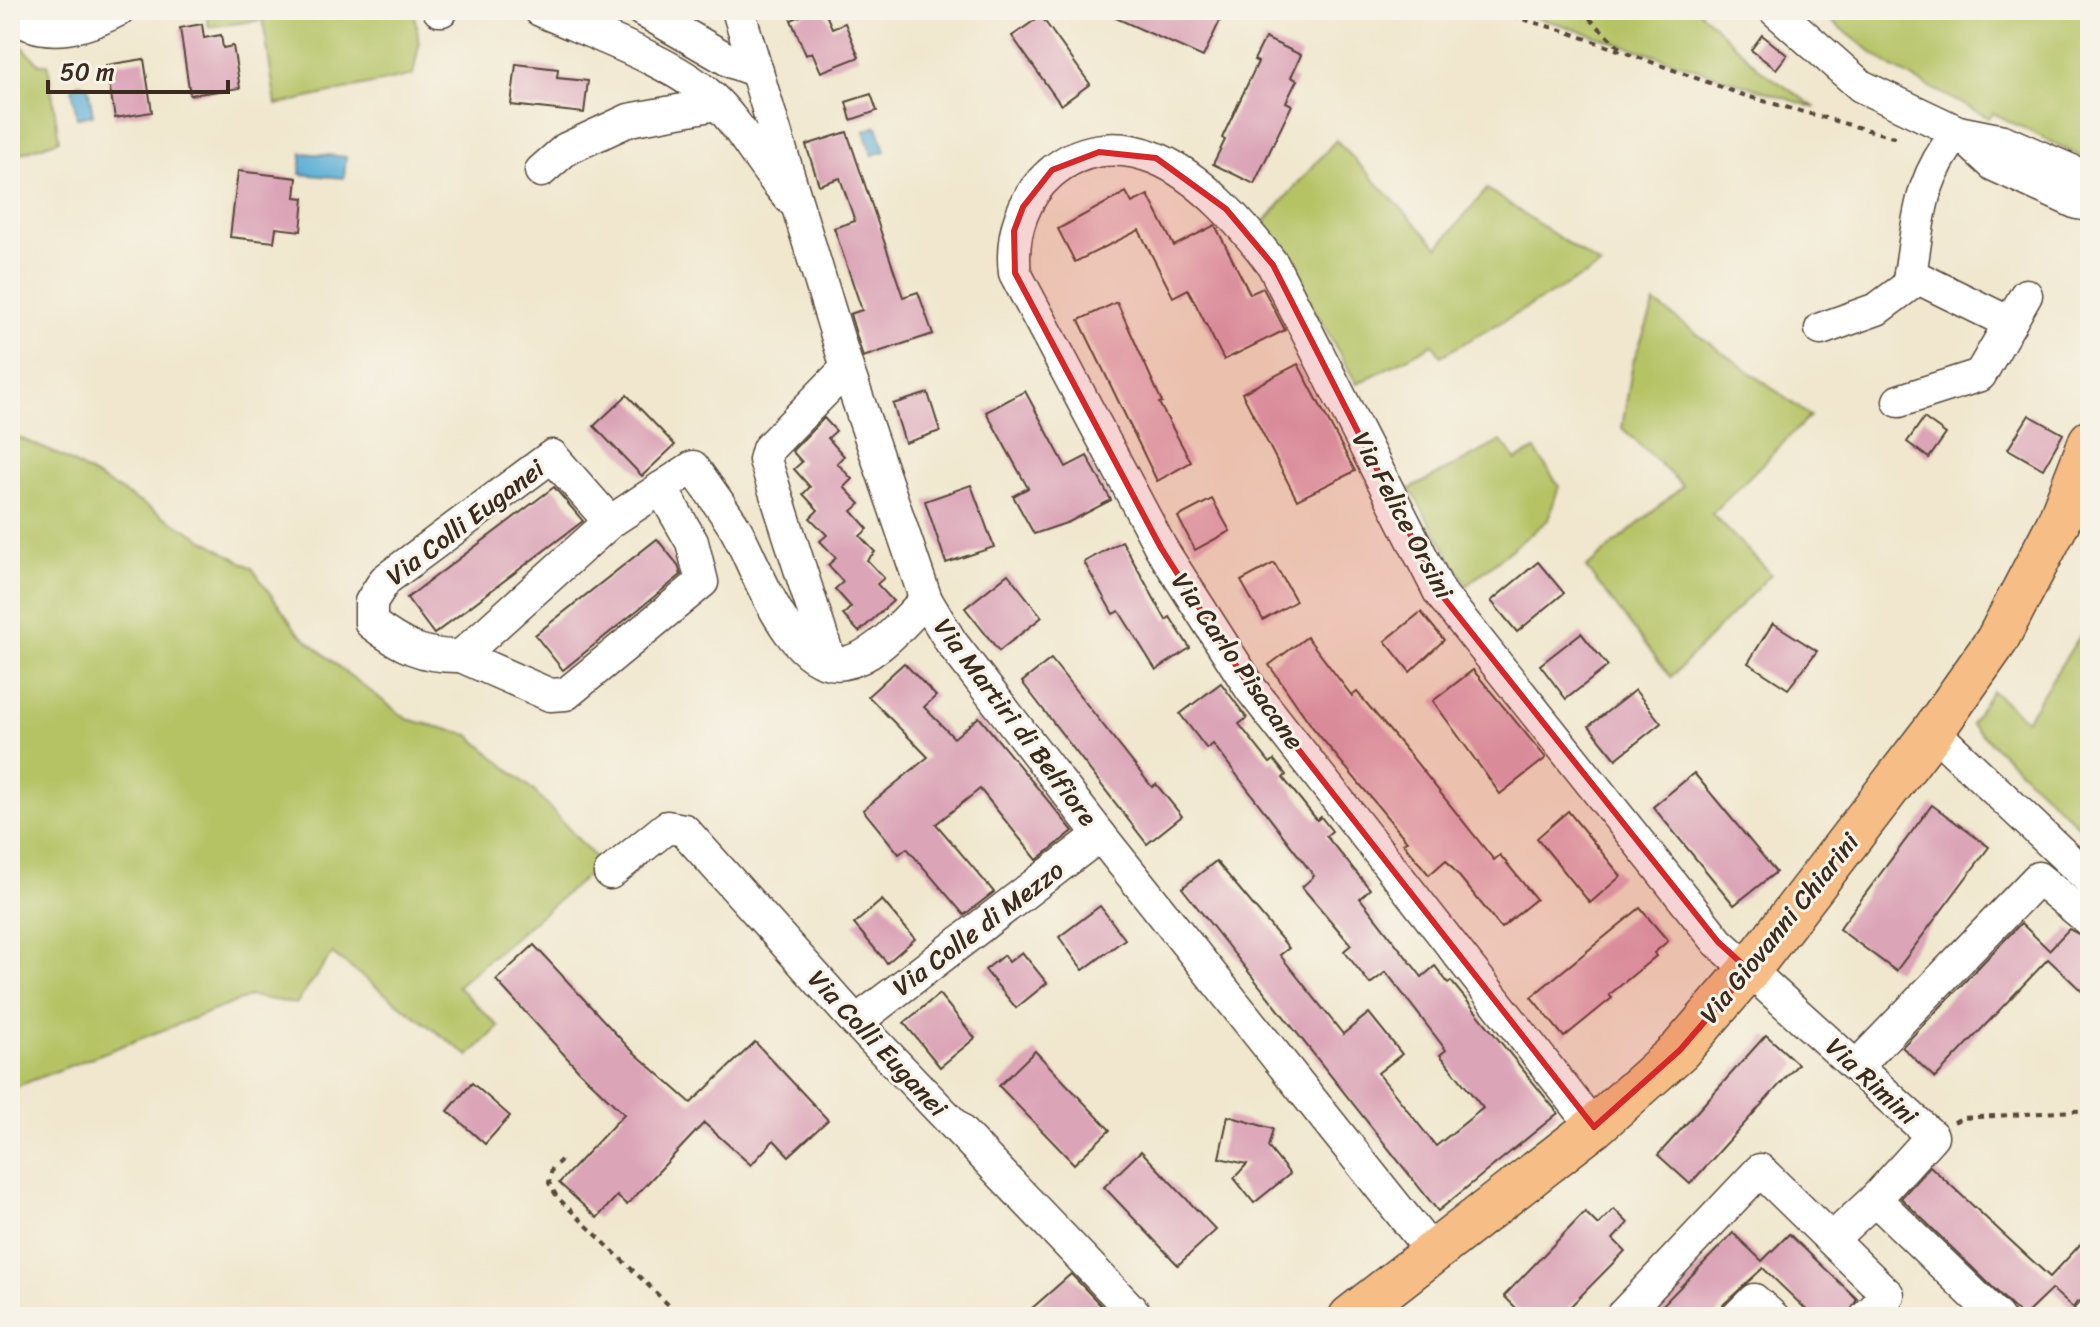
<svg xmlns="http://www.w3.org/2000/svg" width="2100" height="1327" font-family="Sriracha,sans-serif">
	<rect width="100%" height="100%" fill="#f7f3e8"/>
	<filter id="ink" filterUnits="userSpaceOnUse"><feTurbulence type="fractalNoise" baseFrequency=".0125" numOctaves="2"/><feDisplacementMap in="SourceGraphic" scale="16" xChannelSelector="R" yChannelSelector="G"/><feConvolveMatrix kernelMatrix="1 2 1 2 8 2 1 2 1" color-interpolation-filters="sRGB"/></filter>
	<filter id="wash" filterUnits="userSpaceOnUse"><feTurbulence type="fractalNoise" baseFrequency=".006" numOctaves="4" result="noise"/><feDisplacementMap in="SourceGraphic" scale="32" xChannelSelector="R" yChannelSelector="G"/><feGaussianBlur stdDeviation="1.8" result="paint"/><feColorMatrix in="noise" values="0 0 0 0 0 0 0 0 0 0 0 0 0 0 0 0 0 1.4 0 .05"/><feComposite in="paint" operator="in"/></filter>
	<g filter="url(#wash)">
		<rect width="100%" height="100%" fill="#f0e7ce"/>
		<g fill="#b5c365" stroke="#787642" stroke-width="2">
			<polygon points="177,10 414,10 419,45 413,75 276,105 263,20 209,27 206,12 178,15"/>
			<polygon points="1506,10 1698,10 1761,70 1816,108 1559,24"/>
			<polygon points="1817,10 2090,10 2090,161 1993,113 1989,118 1891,67"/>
			<polygon points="10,33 39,64 48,64 59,140 10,157"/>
			<polygon points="1336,140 1438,247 1487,189 1601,266 1441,356 1433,344 1357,384 1264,222"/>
			<polygon points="1655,303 1810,416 1712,514 1771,574 1671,677 1586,568 1683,486 1622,428 1633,362"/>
			<polygon points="10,434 59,455 252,568 297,631 340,668 407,719 469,735 535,792 601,864 457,986 499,1027 469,1056 332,954 296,1004 251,996 10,1089"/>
			<polygon points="1501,441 1516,460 1535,450 1559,486 1548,520 1467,585 1410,489"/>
			<polygon points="2090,620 2090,837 1971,724 1992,691 2026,720"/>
		</g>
		<g fill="#5baed6" stroke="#4b6c7a" stroke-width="2">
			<polygon points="79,83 88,86 93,115 77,118 72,89"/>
			<polygon points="877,126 885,151 872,155 864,131"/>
			<polygon points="302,153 346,157 344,178 300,174"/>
		</g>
		<g id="blocks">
			<g fill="#dba4b7">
				<polygon points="815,10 824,10 832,28 845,23 859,57 821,72 812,52 806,55 791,20"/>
				<polygon points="1098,10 1225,10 1203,57"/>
				<polygon points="1041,16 1090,84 1061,105 1012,36"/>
				<polygon points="202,24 204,38 221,35 223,48 233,46 240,88 190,95 180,28"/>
				<polygon points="1762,35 1787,55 1776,69 1751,50"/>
				<polygon points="1265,38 1301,55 1291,77 1297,80 1286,102 1292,105 1254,184 1213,164 1225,140 1222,138 1258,62 1254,60"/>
				<polygon points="144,59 152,112 115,118 106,65"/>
				<polygon points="516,64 558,69 557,78 588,81 584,113 511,105"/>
				<polygon points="871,94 877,111 851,120 846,102"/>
				<polygon points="847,132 903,297 918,292 933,334 863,357 850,314 862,310 834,228 855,221 840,178 819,185 806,145"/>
				<polygon points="238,171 297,178 295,197 304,198 301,231 276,228 274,242 230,237"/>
				<polygon points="1126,192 1132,203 1148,195 1174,246 1215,225 1250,294 1263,288 1285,330 1224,360 1188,289 1173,297 1139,230 1075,262 1058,229"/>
				<polygon points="1117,302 1162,402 1159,403 1191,462 1157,481 1079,320"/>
				<polygon points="1298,364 1355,471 1297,500 1242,393"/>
				<polygon points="1025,391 1066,467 1087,456 1111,500 1069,522 1034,534 1013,496 1028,488 986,412"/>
				<polygon points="928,393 940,431 905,443 893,404"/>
				<polygon points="627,395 675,445 642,476 594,426"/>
				<polygon points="2029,415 2063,434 2043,469 2008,449"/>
				<polygon points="824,418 836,431 828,438 844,456 837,463 852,479 844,487 860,504 852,511 868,529 860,536 875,552 867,560 884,578 877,584 893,601 859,632 843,615 851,607 835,589 843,582 828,565 836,558 820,541 827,535 810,518 818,510 803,494 810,487 794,469 802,462 792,451"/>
				<polygon points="1924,418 1946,434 1929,458 1907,442"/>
				<polygon points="971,485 994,547 946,563 925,501"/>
				<polygon points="554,487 583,521 434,634 407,598"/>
				<polygon points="1212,499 1230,531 1195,550 1178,517"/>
				<polygon points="657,539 678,565 681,575 563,670 535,635"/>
				<polygon points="1122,541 1166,620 1170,617 1190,648 1156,670 1119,611 1113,614 1084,562"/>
				<polygon points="1538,562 1564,593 1517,632 1491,601"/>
				<polygon points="1274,563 1296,601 1263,620 1241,581"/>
				<polygon points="1008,574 1042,617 999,651 965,608"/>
				<polygon points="1421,612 1444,640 1410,672 1385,641"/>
				<polygon points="1773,623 1817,651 1788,689 1748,663"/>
				<polygon points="1581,633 1608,666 1566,699 1540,665"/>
				<polygon points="1307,637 1352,696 1357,692 1411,756 1494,860 1500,855 1536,899 1501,928 1446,860 1429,875 1403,843 1407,841 1313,728 1269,665"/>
				<polygon points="1051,659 1152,787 1156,784 1182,816 1147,844 1022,682"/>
				<polygon points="904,663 936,696 924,707 954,738 979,717 1073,831 1037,860 980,789 966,800 936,824 994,892 964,915 907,848 899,854 863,810 928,757 868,696"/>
				<polygon points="1473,670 1546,758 1500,794 1433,701"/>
				<polygon points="1221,683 1247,718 1239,724 1270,763 1274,760 1286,775 1283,778 1317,820 1321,817 1332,831 1326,836 1370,889 1360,898 1422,977 1435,966 1448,983 1451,981 1558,1113 1438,1211 1182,888 1216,861 1289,948 1280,955 1343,1034 1369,1013 1402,1054 1378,1073 1436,1146 1483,1108 1440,1055 1446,1050 1386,972 1370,984 1344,951 1351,945 1302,887 1314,876 1213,744 1207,749 1180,714"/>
				<polygon points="1635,690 1661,723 1616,759 1589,726"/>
				<polygon points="1694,773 1776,872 1734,905 1653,807"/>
				<polygon points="1932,805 1989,847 1896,971 1839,929"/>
				<polygon points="1568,811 1621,876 1590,903 1537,838"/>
				<polygon points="882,900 915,939 887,963 854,924"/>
				<polygon points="1100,906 1125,939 1083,970 1059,937"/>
				<polygon points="1640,908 1668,941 1654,953 1656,956 1609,995 1612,998 1564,1037 1531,997"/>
				<polygon points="2021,923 2049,950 2069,929 2090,940 2090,999 2048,959 1935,1078 1902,1047"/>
				<polygon points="534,945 628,1047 691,1103 755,1042 828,1120 789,1156 774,1140 751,1165 704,1123 627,1205 617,1196 597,1218 559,1183 624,1114 580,1072 496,980"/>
				<polygon points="1022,952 1047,983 1016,1008 985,970 1004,955 1009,962"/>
				<polygon points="939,994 975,1038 940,1067 904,1023"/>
				<polygon points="1766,1035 1798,1064 1690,1184 1658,1155"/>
				<polygon points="1035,1051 1110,1130 1074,1164 999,1086"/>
				<polygon points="472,1083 510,1116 485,1144 448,1111"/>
				<polygon points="1228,1116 1273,1129 1268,1147 1290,1174 1254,1203 1234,1178 1247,1164 1219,1158"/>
				<polygon points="1141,1151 1216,1230 1178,1265 1104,1187"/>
				<polygon points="1930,1166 2050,1277 2090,1234 2090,1298 2077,1302 2073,1308 2052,1289 2023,1317 1901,1198"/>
				<polygon points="1614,1209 1628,1223 1613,1239 1625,1251 1560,1317 1525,1317 1504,1296 1585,1212 1598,1225"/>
				<polygon points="1733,1233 1762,1261 1789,1234 1857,1299 1848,1317 1814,1317 1763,1268 1724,1304 1716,1317 1651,1317"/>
				<polygon points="1071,1274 1112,1317 1022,1317"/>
			</g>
		</g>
	</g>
	<g filter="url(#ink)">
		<use href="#blocks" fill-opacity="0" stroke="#564638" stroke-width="2"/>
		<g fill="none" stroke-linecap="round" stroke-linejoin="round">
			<g stroke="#564638" stroke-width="35">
				<g id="minor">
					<polyline points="439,10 442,10"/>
					<path d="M540,10C589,32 669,60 709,95C742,125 761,168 792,200"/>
					<polyline points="642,10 732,62 757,71"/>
					<polyline points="738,10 847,368 926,600 951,642 1100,835 1433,1253"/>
					<polyline points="1775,10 1861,86 1958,132 2003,141 2090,179"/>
					<path d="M10,13C44,40 84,28 118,10"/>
					<polyline points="1958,132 1994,165 2077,203 2090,205"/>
					<polyline points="541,171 566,149 629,120 716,104"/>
					<polyline points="2010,323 2026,295"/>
					<path d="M1821,329L1877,309L1908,286C1920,223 1915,185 1958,132"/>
					<polyline points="1899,401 1980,375 2010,323 1910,274"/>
					<path d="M610,522L552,456L385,580L371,602V623C401,646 423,657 461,656L610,522L693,467C707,487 722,507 735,528C756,564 790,673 844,663C876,658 904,621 926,600"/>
					<polyline points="461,656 550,695 566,694 702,582 692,542 661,488"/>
					<polyline points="830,662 765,460 768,449 847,368"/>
					<polyline points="1933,731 2090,880"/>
					<polyline points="610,873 667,827 684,830 856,1022 1138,1317"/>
					<polyline points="856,1022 1100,835"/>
					<polyline points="1857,1066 2038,878 2090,921"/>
					<path d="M1594,1127L1251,689L1161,548L1015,273C1005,192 1074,125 1155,158C1200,176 1245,227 1273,265L1440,593L1718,942L1932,1136L1875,1199L1997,1317"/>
					<polyline points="1832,1239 1875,1199"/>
					<polyline points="1621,1317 1760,1170 1888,1295 1866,1317"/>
					<polyline points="1737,1317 1754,1300 1773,1317"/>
					<polyline points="2089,1317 2090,1316"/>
				</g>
			</g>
			<g stroke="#564638" stroke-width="45">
				<polyline id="major" points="1350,1317 1594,1127 1680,1050 1749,970 1933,731 1997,640 2058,523 2090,441"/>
			</g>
			<g stroke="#564638" stroke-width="4" stroke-dasharray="6 6" stroke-linecap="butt">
				<polyline points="1489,10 1565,31 1746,96 1893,137 1897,131"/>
				<polyline points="1581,10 1622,50"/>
				<polyline points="1954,1122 1962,1118 2090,1110"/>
				<polyline points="561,1160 552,1169 549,1183 557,1197 681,1317"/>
			</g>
			<use href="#minor" stroke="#fff" stroke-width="32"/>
			<use href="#major" stroke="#f6be86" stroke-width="42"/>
		</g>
	</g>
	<path fill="#d62828" fill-opacity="0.2" stroke="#d62828" stroke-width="6" stroke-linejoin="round" d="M1099,152L1156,158L1226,209L1273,265L1440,593L1718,942L1749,970L1680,1050L1594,1127L1251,689L1161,548L1015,273L1014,231L1023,207L1052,170Z"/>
	<g text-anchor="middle" stroke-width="6" stroke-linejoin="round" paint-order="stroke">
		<g font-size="26" fill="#3b2a1e" stroke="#f7f3e8">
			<text transform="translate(1403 515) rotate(62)" y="9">Via Felice Orsini</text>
			<text transform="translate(465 522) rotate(-37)" y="9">Via Colli Euganei</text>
			<text transform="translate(1238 661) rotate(55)" y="9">Via Carlo Pisacane</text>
			<text transform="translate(1016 722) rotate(53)" y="9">Via Martiri di Belfiore</text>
			<text transform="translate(978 928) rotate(-37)" y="9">Via Colle di Mezzo</text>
			<text transform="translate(1779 928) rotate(-51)" y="9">Via Giovanni Chiarini</text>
			<text transform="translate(878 1043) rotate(47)" y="9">Via Colli Euganei</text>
			<text transform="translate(1872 1081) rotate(43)" y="9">Via Rimini</text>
		</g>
	</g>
	<rect width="2100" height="1327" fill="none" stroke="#f7f3e8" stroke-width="40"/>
	<path d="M48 80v12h180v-12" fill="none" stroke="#3b2a1e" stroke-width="4"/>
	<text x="60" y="80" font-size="24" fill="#3b2a1e" stroke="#f7f3e8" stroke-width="6" paint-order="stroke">50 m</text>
</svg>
